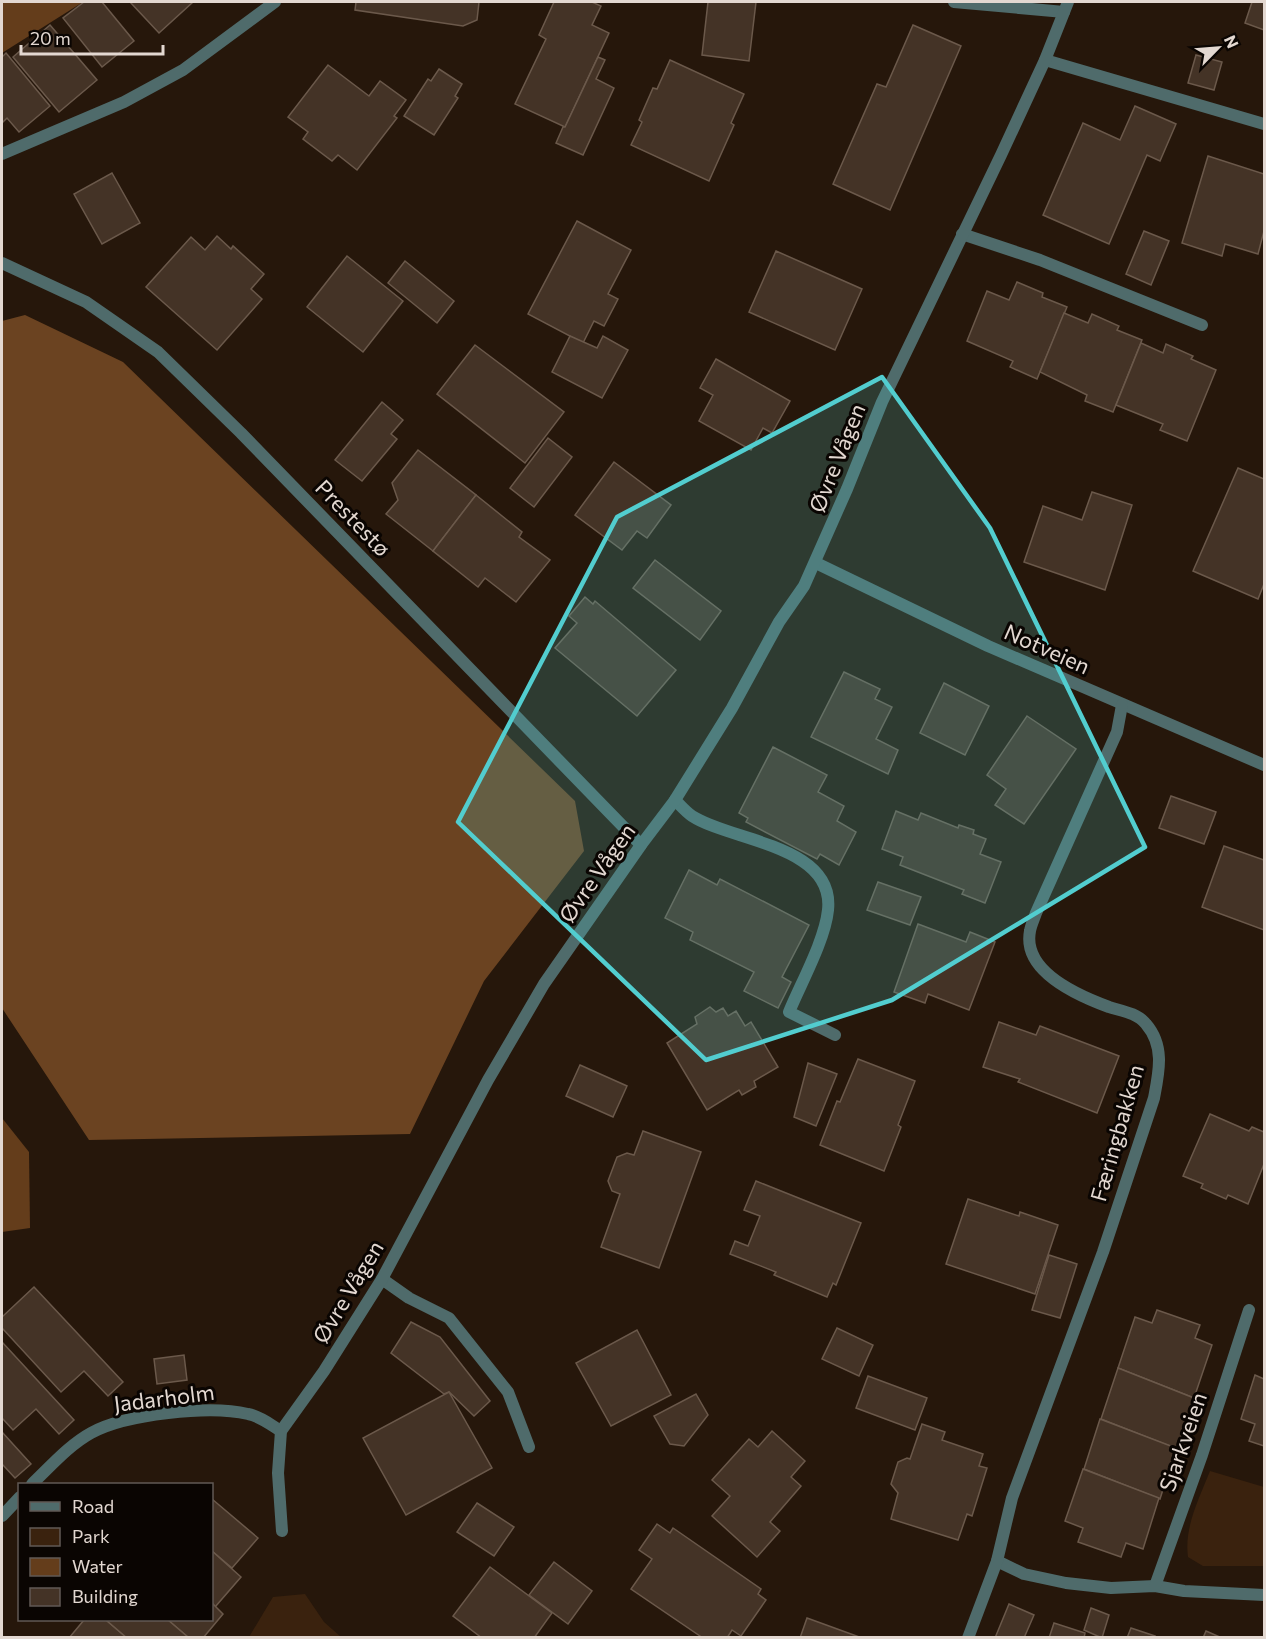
<svg xmlns="http://www.w3.org/2000/svg" width="1266" height="1639" font-family="Commissioner,sans-serif">
	<rect width="100%" height="100%" fill="#26170b"/>
	<g fill="#3a220e">
		<path d="M1210,1471L1264,1487V1566H1203L1188,1557C1184,1527 1199,1499 1210,1471Z"/>
		<polygon points="305,1594 324,1622 341,1637 249,1637 273,1597"/>
	</g>
	<polygon fill="#6b4321" points="25,315 123,362 575,801 584,851 484,981 410,1134 89,1140 2,1008 2,321"/>
	<g fill="#643d1b">
		<polygon points="2,2 83,2 2,53"/>
		<polygon points="2,1118 29,1152 30,1228 2,1232"/>
	</g>
	<g fill="#443326" stroke="#6b594b" stroke-width="1.5">
		<polygon points="84,2 102,2 134,41 102,67 63,18"/>
		<polygon points="130,2 193,2 159,33"/>
		<polygon points="356,2 479,2 477,20 463,26 355,10"/>
		<polygon points="554,2 592,2 601,6 592,25 609,33 565,127 515,104 546,39 539,35"/>
		<polygon points="708,2 756,2 749,61 702,55"/>
		<polygon points="1252,2 1264,2 1264,30 1245,23"/>
		<polygon points="50,25 97,80 59,112 13,57"/>
		<polygon points="913,25 961,46 890,210 833,184 877,84 886,87"/>
		<polygon points="6,53 50,106 19,132 7,118 2,123 2,57"/>
		<polygon points="1196,55 1222,62 1214,90 1188,83"/>
		<polygon points="598,57 605,60 596,79 614,88 583,155 556,143 563,127 565,127"/>
		<polygon points="670,60 744,94 731,123 734,125 709,181 631,145 642,122 639,120 653,88 657,89"/>
		<polygon points="328,65 369,96 380,81 406,100 394,116 397,118 357,170 338,155 332,161 303,139 308,132 288,117"/>
		<polygon points="439,69 462,84 455,96 458,98 434,135 404,116 428,79 431,81"/>
		<polygon points="1135,106 1176,124 1160,161 1147,155 1109,244 1043,215 1083,123 1120,140"/>
		<polygon points="1208,156 1264,174 1264,231 1258,254 1225,244 1222,256 1182,243"/>
		<polygon points="112,173 140,223 102,244 74,194"/>
		<polygon points="577,221 631,250 608,294 618,299 604,326 594,321 583,343 528,314"/>
		<polygon points="1144,231 1169,241 1151,285 1126,274"/>
		<polygon points="217,236 231,249 233,246 264,274 251,289 262,299 217,350 146,287 191,237 205,250"/>
		<polygon points="776,251 862,289 835,350 749,312"/>
		<polygon points="347,256 403,301 363,352 307,307"/>
		<polygon points="405,261 454,301 437,323 388,283"/>
		<polygon points="1017,282 1043,293 1042,297 1067,307 1037,379 1010,367 1013,361 967,341 987,291 1009,300"/>
		<polygon points="1064,313 1088,323 1092,314 1119,326 1117,330 1142,340 1113,412 1085,401 1087,395 1040,372"/>
		<polygon points="570,336 597,348 603,336 628,350 602,398 552,372"/>
		<polygon points="1141,343 1163,353 1166,344 1193,356 1191,359 1216,370 1187,441 1160,430 1163,424 1116,405"/>
		<polygon points="475,345 564,412 525,463 437,394"/>
		<polygon points="716,359 790,401 772,433 763,428 751,450 699,421 713,395 700,388"/>
		<polygon points="382,402 403,420 391,434 397,439 362,481 335,460"/>
		<polygon points="548,438 572,457 534,507 510,488"/>
		<polygon points="418,450 476,495 433,551 386,514 398,500 392,483"/>
		<polygon points="614,462 671,505 647,538 637,531 622,550 575,515"/>
		<polygon points="1238,468 1264,479 1264,584 1258,599 1193,571"/>
		<polygon points="1092,492 1132,505 1105,590 1024,562 1043,506 1082,520"/>
		<polygon points="476,495 522,532 519,537 550,560 516,602 485,578 478,587 433,551"/>
		<polygon points="655,560 721,611 700,640 633,588"/>
		<polygon points="585,597 593,604 595,601 676,670 637,716 555,648 577,623 569,616"/>
		<polygon points="844,672 880,689 875,699 892,707 876,739 898,750 888,774 811,737"/>
		<polygon points="944,683 989,706 965,755 920,733"/>
		<polygon points="1027,716 1076,749 1024,824 995,805 1006,789 987,775"/>
		<polygon points="773,747 827,775 818,792 844,806 837,821 856,832 839,865 820,854 817,859 746,822 748,818 739,813"/>
		<polygon points="1171,796 1216,812 1204,844 1159,828"/>
		<polygon points="896,811 918,820 921,813 958,828 959,825 974,830 973,834 986,839 980,854 1001,862 985,903 962,894 964,890 900,865 903,857 882,849"/>
		<polygon points="1224,846 1264,860 1264,930 1202,907"/>
		<polygon points="689,870 717,885 720,879 809,925 782,977 791,982 778,1008 744,991 754,972 690,940 693,932 665,918"/>
		<polygon points="878,882 921,897 910,925 867,910"/>
		<polygon points="918,924 966,942 970,932 995,942 969,1010 928,994 925,1003 894,992"/>
		<polygon points="710,1007 716,1012 723,1008 728,1016 736,1011 745,1026 751,1022 778,1067 754,1081 756,1087 742,1095 739,1090 707,1110 667,1043 697,1024 695,1017"/>
		<polygon points="999,1022 1036,1035 1040,1026 1119,1056 1097,1113 1018,1082 1020,1079 983,1067"/>
		<polygon points="858,1059 915,1081 898,1125 901,1127 884,1171 820,1145 837,1101 840,1102"/>
		<polygon points="808,1063 837,1074 816,1126 794,1117"/>
		<polygon points="580,1065 627,1086 613,1117 566,1096"/>
		<polygon points="1210,1114 1249,1131 1252,1127 1264,1132 1264,1164 1248,1204 1228,1195 1226,1199 1201,1188 1203,1184 1183,1176"/>
		<polygon points="643,1131 701,1152 659,1268 601,1247 620,1194 612,1191 608,1181 617,1157 627,1153 634,1155"/>
		<polygon points="756,1181 861,1223 836,1285 833,1283 827,1297 774,1275 776,1272 730,1254 735,1241 748,1246 760,1216 744,1210"/>
		<polygon points="968,1199 1019,1216 1020,1212 1058,1225 1035,1294 946,1264"/>
		<polygon points="1049,1255 1077,1264 1060,1318 1032,1310"/>
		<polygon points="34,1287 123,1382 108,1396 84,1371 61,1392 2,1328 2,1317"/>
		<polygon points="1157,1310 1200,1325 1195,1338 1212,1345 1194,1398 1118,1368 1135,1317 1152,1323"/>
		<polygon points="411,1322 440,1337 490,1401 474,1416 449,1392 444,1394 391,1353"/>
		<polygon points="837,1328 873,1345 859,1376 822,1359"/>
		<polygon points="637,1330 671,1395 611,1426 576,1363"/>
		<polygon points="2,1342 74,1420 59,1434 36,1409 13,1430 2,1418"/>
		<polygon points="184,1355 187,1380 157,1384 154,1359"/>
		<polygon points="1118,1368 1194,1398 1177,1449 1101,1419"/>
		<polygon points="1255,1375 1264,1379 1264,1446 1249,1441 1255,1424 1241,1419"/>
		<polygon points="868,1376 927,1398 915,1430 856,1408"/>
		<polygon points="449,1392 492,1468 406,1515 363,1438"/>
		<polygon points="696,1394 708,1415 684,1446 670,1444 654,1416"/>
		<polygon points="1100,1419 1176,1448 1160,1499 1084,1469"/>
		<polygon points="922,1424 945,1432 942,1440 983,1454 979,1466 987,1468 972,1516 967,1514 958,1540 891,1519 898,1493 891,1484 898,1462 907,1458 910,1459"/>
		<polygon points="772,1431 805,1461 791,1477 801,1486 770,1522 780,1531 757,1557 712,1516 730,1496 712,1480 749,1439 758,1447"/>
		<polygon points="2,1432 31,1464 15,1478 2,1464"/>
		<polygon points="1083,1469 1159,1498 1143,1549 1126,1543 1121,1557 1078,1542 1083,1528 1065,1521"/>
		<polygon points="212,1499 258,1538 232,1568 212,1551"/>
		<polygon points="477,1503 514,1527 494,1556 457,1532"/>
		<polygon points="657,1524 670,1533 673,1528 761,1589 758,1594 766,1600 741,1636 732,1630 727,1638 703,1638 631,1589 652,1559 639,1550"/>
		<polygon points="212,1551 241,1577 215,1607 212,1603"/>
		<polygon points="554,1562 592,1591 568,1624 529,1595"/>
		<polygon points="490,1567 552,1613 534,1638 482,1638 453,1616"/>
		<polygon points="212,1603 223,1614 203,1638 189,1638 168,1620 212,1620"/>
		<polygon points="1009,1604 1034,1615 1024,1638 995,1638"/>
		<polygon points="1091,1608 1109,1615 1102,1638 1084,1630"/>
		<polygon points="807,1618 862,1638 800,1638"/>
		<polygon points="84,1620 106,1620 127,1638 69,1638"/>
		<polygon points="106,1620 168,1620 189,1638 127,1638"/>
		<polygon points="1054,1623 1085,1633 1084,1638 1049,1638"/>
		<polygon points="1131,1628 1155,1636 1154,1638 1127,1638"/>
		<polygon points="1206,1631 1222,1638 1203,1638"/>
	</g>
	<g fill="none" stroke-linecap="round" stroke-linejoin="round">
		<g stroke="#4f6b6b" stroke-width="12">
			<polyline points="962,234 1040,260 1202,325"/>
			<path d="M675,800C680,805 686,812 692,816C730,841 835,845 828,910C825,940 801,983 789,1012L835,1035"/>
			<polyline points="382,1279 409,1298 449,1318 508,1392 529,1447"/>
		</g>
		<g stroke="#4f6b6b" stroke-width="12">
			<polyline points="954,2 1064,12"/>
			<polyline points="1045,60 1264,124"/>
			<polyline points="2,154 124,102 183,70 275,2"/>
			<polyline points="2,263 86,302 158,352 241,433 641,845"/>
			<polyline points="816,563 988,646 1264,765"/>
			<path d="M32,1484C50,1467 69,1445 91,1433C125,1414 210,1405 248,1414C260,1416 271,1425 281,1431"/>
			<polyline points="2,1516 20,1497"/>
			<polyline points="282,1531 278,1473 281,1431 324,1371 382,1279 488,1080 544,984 641,845 675,800 732,708 779,622 804,586 847,489 882,402 1001,155 1045,60 1068,2"/>
			<polyline points="997,1561 1024,1574 1066,1583 1111,1588 1155,1586 1184,1591 1264,1595"/>
			<polyline points="1155,1586 1202,1455 1249,1310"/>
			<path d="M968,1638L997,1561L1012,1498L1103,1252L1154,1098C1159,1072 1165,1046 1146,1024C1137,1013 1122,1011 1109,1007C1079,996 1022,972 1030,931C1031,925 1034,919 1036,913L1117,732L1122,705"/>
		</g>
	</g>
	<path fill="#52cdcf" fill-opacity="0.2" stroke="#52cdcf" stroke-width="4.5" stroke-linejoin="round" d="M882,377L990,528L1145,847L892,1000L706,1060L458,822L617,517Z"/>
	<g text-anchor="middle" stroke-width="6" stroke-linejoin="round" paint-order="stroke">
		<g font-size="22" fill="#e3d8d1" stroke="#0a0502">
			<text transform="translate(837 458) rotate(-68)" y="8">Øvre Vågen</text>
			<text transform="translate(353 518) rotate(46)" y="8">Prestestø</text>
			<text transform="translate(1047 649) rotate(24)" y="8">Notveien</text>
			<text transform="translate(597 873) rotate(-55)" y="8">Øvre Vågen</text>
			<text transform="translate(1117 1133) rotate(-74)" y="8">Færingbakken</text>
			<text transform="translate(348 1292) rotate(-59)" y="8">Øvre Vågen</text>
			<text transform="translate(164 1398) rotate(-7)" y="8">Jadarholm</text>
			<text transform="translate(1183 1442) rotate(-71)" y="8">Sjarkveien</text>
		</g>
	</g>
	<rect width="1266" height="1639" fill="none" stroke="#e3d8d1" stroke-width="6"/>
	<rect x="18" y="1483" width="195" height="138" fill="#0a0502" stroke="#615955" stroke-width="1.5"/>
	<rect x="30" y="1502" width="30" height="9" fill="#4f6b6b" stroke="#615955" stroke-width="1.5"/>
	<text x="72" y="1513" font-size="18" fill="#e3d8d1">Road</text>
	<rect x="30" y="1528" width="30" height="18" fill="#3a220e" stroke="#615955" stroke-width="1.5"/>
	<text x="72" y="1543" font-size="18" fill="#e3d8d1">Park</text>
	<rect x="30" y="1558" width="30" height="18" fill="#643d1b" stroke="#615955" stroke-width="1.5"/>
	<text x="72" y="1573" font-size="18" fill="#e3d8d1">Water</text>
	<rect x="30" y="1588" width="30" height="18" fill="#443326" stroke="#615955" stroke-width="1.5"/>
	<text x="72" y="1603" font-size="18" fill="#e3d8d1">Building</text>
	<g transform="translate(1218 48) rotate(65)" stroke="#0a0502" stroke-width="4.5" paint-order="stroke">
	<path d="M0-4.5L10 22L0 15L-10 22Z" fill="#e3d8d1"/>
	<text y="-9" font-size="16" font-weight="bold" text-anchor="middle" fill="#e3d8d1">N</text>
	</g>
	<path d="M21 45v9h142v-9" fill="none" stroke="#e3d8d1" stroke-width="3"/>
	<text x="30" y="45" font-size="18" fill="#e3d8d1" stroke="#0a0502" stroke-width="4.5" paint-order="stroke">20 m</text>
</svg>
